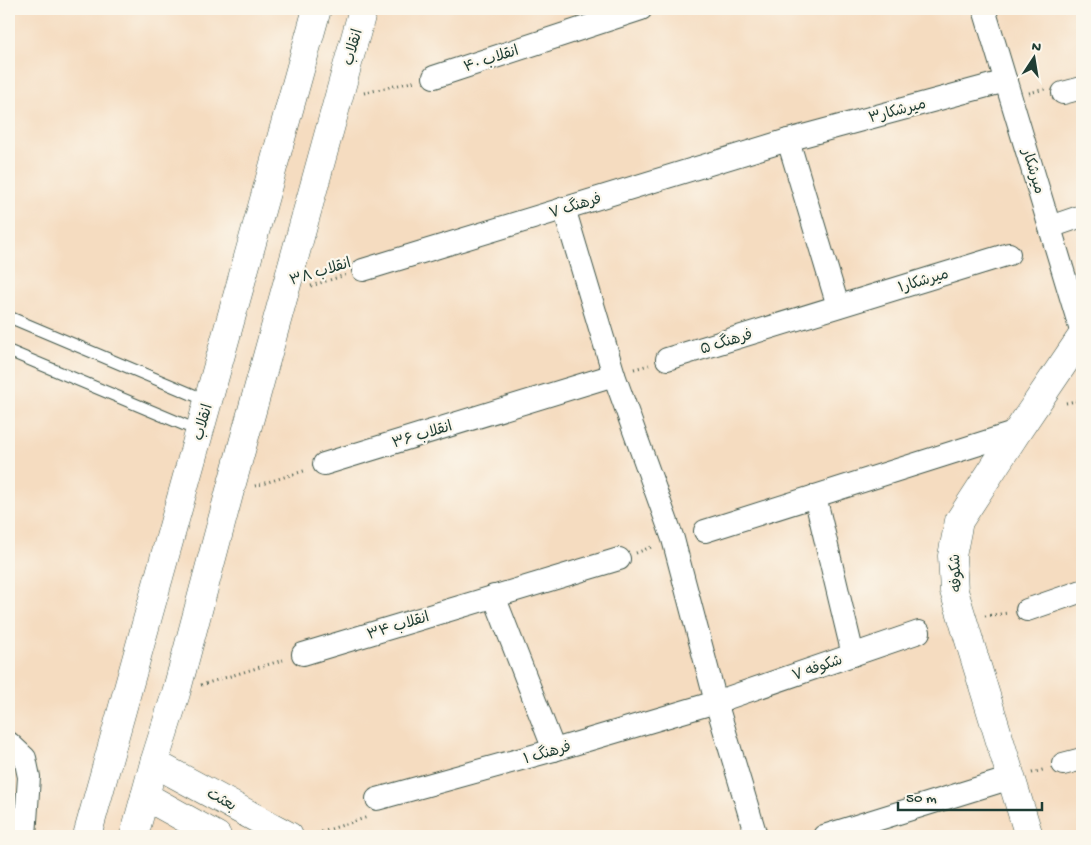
<svg xmlns="http://www.w3.org/2000/svg" width="1091" height="845" font-family="'Gochi Hand','Playpen Sans Arabic',sans-serif">
	<rect width="100%" height="100%" fill="#fbf7ec"/>
	<filter id="ink" filterUnits="userSpaceOnUse"><feTurbulence type="fractalNoise" baseFrequency=".02" numOctaves="2"/><feDisplacementMap in="SourceGraphic" scale="10" xChannelSelector="R" yChannelSelector="G"/><feConvolveMatrix kernelMatrix="1 2 1 2 8 2 1 2 1" color-interpolation-filters="sRGB"/></filter>
	<filter id="wash" filterUnits="userSpaceOnUse"><feTurbulence type="fractalNoise" baseFrequency=".0096" numOctaves="4" result="noise"/><feDisplacementMap in="SourceGraphic" scale="20" xChannelSelector="R" yChannelSelector="G"/><feGaussianBlur stdDeviation="1.12" result="paint"/><feColorMatrix in="noise" values="0 0 0 0 0 0 0 0 0 0 0 0 0 0 0 0 0 1.4 0 .05"/><feComposite in="paint" operator="in"/></filter>
	<g filter="url(#wash)">
		<rect width="100%" height="100%" fill="#f5dcc0"/>
	</g>
	<g filter="url(#ink)">
		<g fill="none" stroke-linecap="round" stroke-linejoin="round">
			<g stroke="#3f5549" stroke-width="13">
				<g id="lane">
					<polyline points="9,317 208,401"/>
					<polyline points="9,351 199,431"/>
				</g>
			</g>
			<g stroke="#3f5549" stroke-width="24">
				<g id="street">
					<polyline points="984,9 1082,334"/>
					<polyline points="434,77 641,9"/>
					<polyline points="1063,93 1082,88"/>
					<polyline points="788,140 838,306"/>
					<polyline points="564,208 614,375 673,539 716,702 756,836"/>
					<polyline points="1050,227 1082,216"/>
					<polyline points="363,270 788,140 1006,81"/>
					<polyline points="667,359 1009,254"/>
					<polyline points="324,464 614,375"/>
					<polyline points="815,496 853,655"/>
					<polyline points="705,531 1017,432"/>
					<polyline points="494,596 554,750"/>
					<polyline points="1027,610 1082,591"/>
					<polyline points="303,654 619,559"/>
					<polyline points="9,743 25,758 29,777 25,836"/>
					<polyline points="1063,764 1082,759"/>
					<polyline points="377,799 554,750 716,702 919,632"/>
					<polyline points="824,836 1011,778"/>
				</g>
			</g>
			<g stroke="#3f5549" stroke-width="29">
				<g id="secondary">
					<polyline points="154,763 289,836"/>
					<polyline points="145,796 217,836"/>
					<polyline points="87,836 317,9"/>
					<polyline points="134,836 154,763 176,693 229,494 363,9"/>
					<polyline points="1029,836 954,591 952,556 959,521 1017,432 1082,336"/>
				</g>
			</g>
			<g stroke="#3f5549" stroke-width="3" stroke-dasharray="1 4" stroke-linecap="butt">
				<polyline points="364,93 416,81"/>
				<polyline points="1029,93 1045,89"/>
				<polyline points="311,286 345,275"/>
				<polyline points="634,369 649,365"/>
				<polyline points="1066,403 1076,401 1082,410"/>
				<polyline points="255,486 307,470"/>
				<polyline points="636,553 654,546"/>
				<polyline points="985,616 1008,613"/>
				<polyline points="201,685 283,660"/>
				<polyline points="1032,773 1046,769"/>
				<polyline points="312,835 368,817"/>
			</g>
			<use href="#lane" stroke="#fff" stroke-width="11"/>
			<use href="#street" stroke="#fff" stroke-width="22"/>
			<use href="#secondary" stroke="#fff" stroke-width="28"/>
		</g>
	</g>
	<g text-anchor="middle" stroke-width="4.5" stroke-linejoin="round" paint-order="stroke">
		<g font-size="15" fill="#1f3d34" stroke="#fbf7ec">
			<text transform="translate(352 47) rotate(-74)" y="5">انقلاب</text>
			<text transform="translate(491 58) rotate(-18)" y="5">انقلاب ۴۰</text>
			<text transform="translate(897 110) rotate(-15)" y="5">میرشکار۳</text>
			<text transform="translate(1034 171) rotate(73)" y="5">میرشکار</text>
			<text transform="translate(575 205) rotate(-17)" y="5">فرهنگ ۷</text>
			<text transform="translate(320 271) rotate(-17)" y="5">انقلاب ۳۸</text>
			<text transform="translate(923 280) rotate(-17)" y="5">میرشکار۱</text>
			<text transform="translate(726 341) rotate(-17)" y="5">فرهنگ ۵</text>
			<text transform="translate(202 422) rotate(-74)" y="5">انقلاب</text>
			<text transform="translate(422 434) rotate(-17)" y="5">انقلاب ۳۶</text>
			<text transform="translate(955 573) rotate(-93)" y="5">شکوفه</text>
			<text transform="translate(398 625) rotate(-17)" y="5">انقلاب ۳۴</text>
			<text transform="translate(817 667) rotate(-19)" y="5">شکوفه ۷</text>
			<text transform="translate(547 752) rotate(-16)" y="5">فرهنگ ۱</text>
			<text transform="translate(222 799) rotate(29)" y="5">بعثت</text>
		</g>
	</g>
	<rect width="1091" height="845" fill="none" stroke="#fbf7ec" stroke-width="30"/>
	<g transform="translate(1034 58) rotate(12)" stroke="#fbf7ec" stroke-width="4" paint-order="stroke">
	<path d="M0-4L9 19L0 12L-9 19Z" fill="#1f3d34"/>
	<text y="-8" font-size="14" font-weight="bold" text-anchor="middle" fill="#1f3d34">N</text>
	</g>
	<path d="M898 802v8h144v-8" fill="none" stroke="#1f3d34" stroke-width="2.5"/>
	<text x="906" y="802" font-size="15" fill="#1f3d34" stroke="#fbf7ec" stroke-width="4" paint-order="stroke">50 m</text>
</svg>
